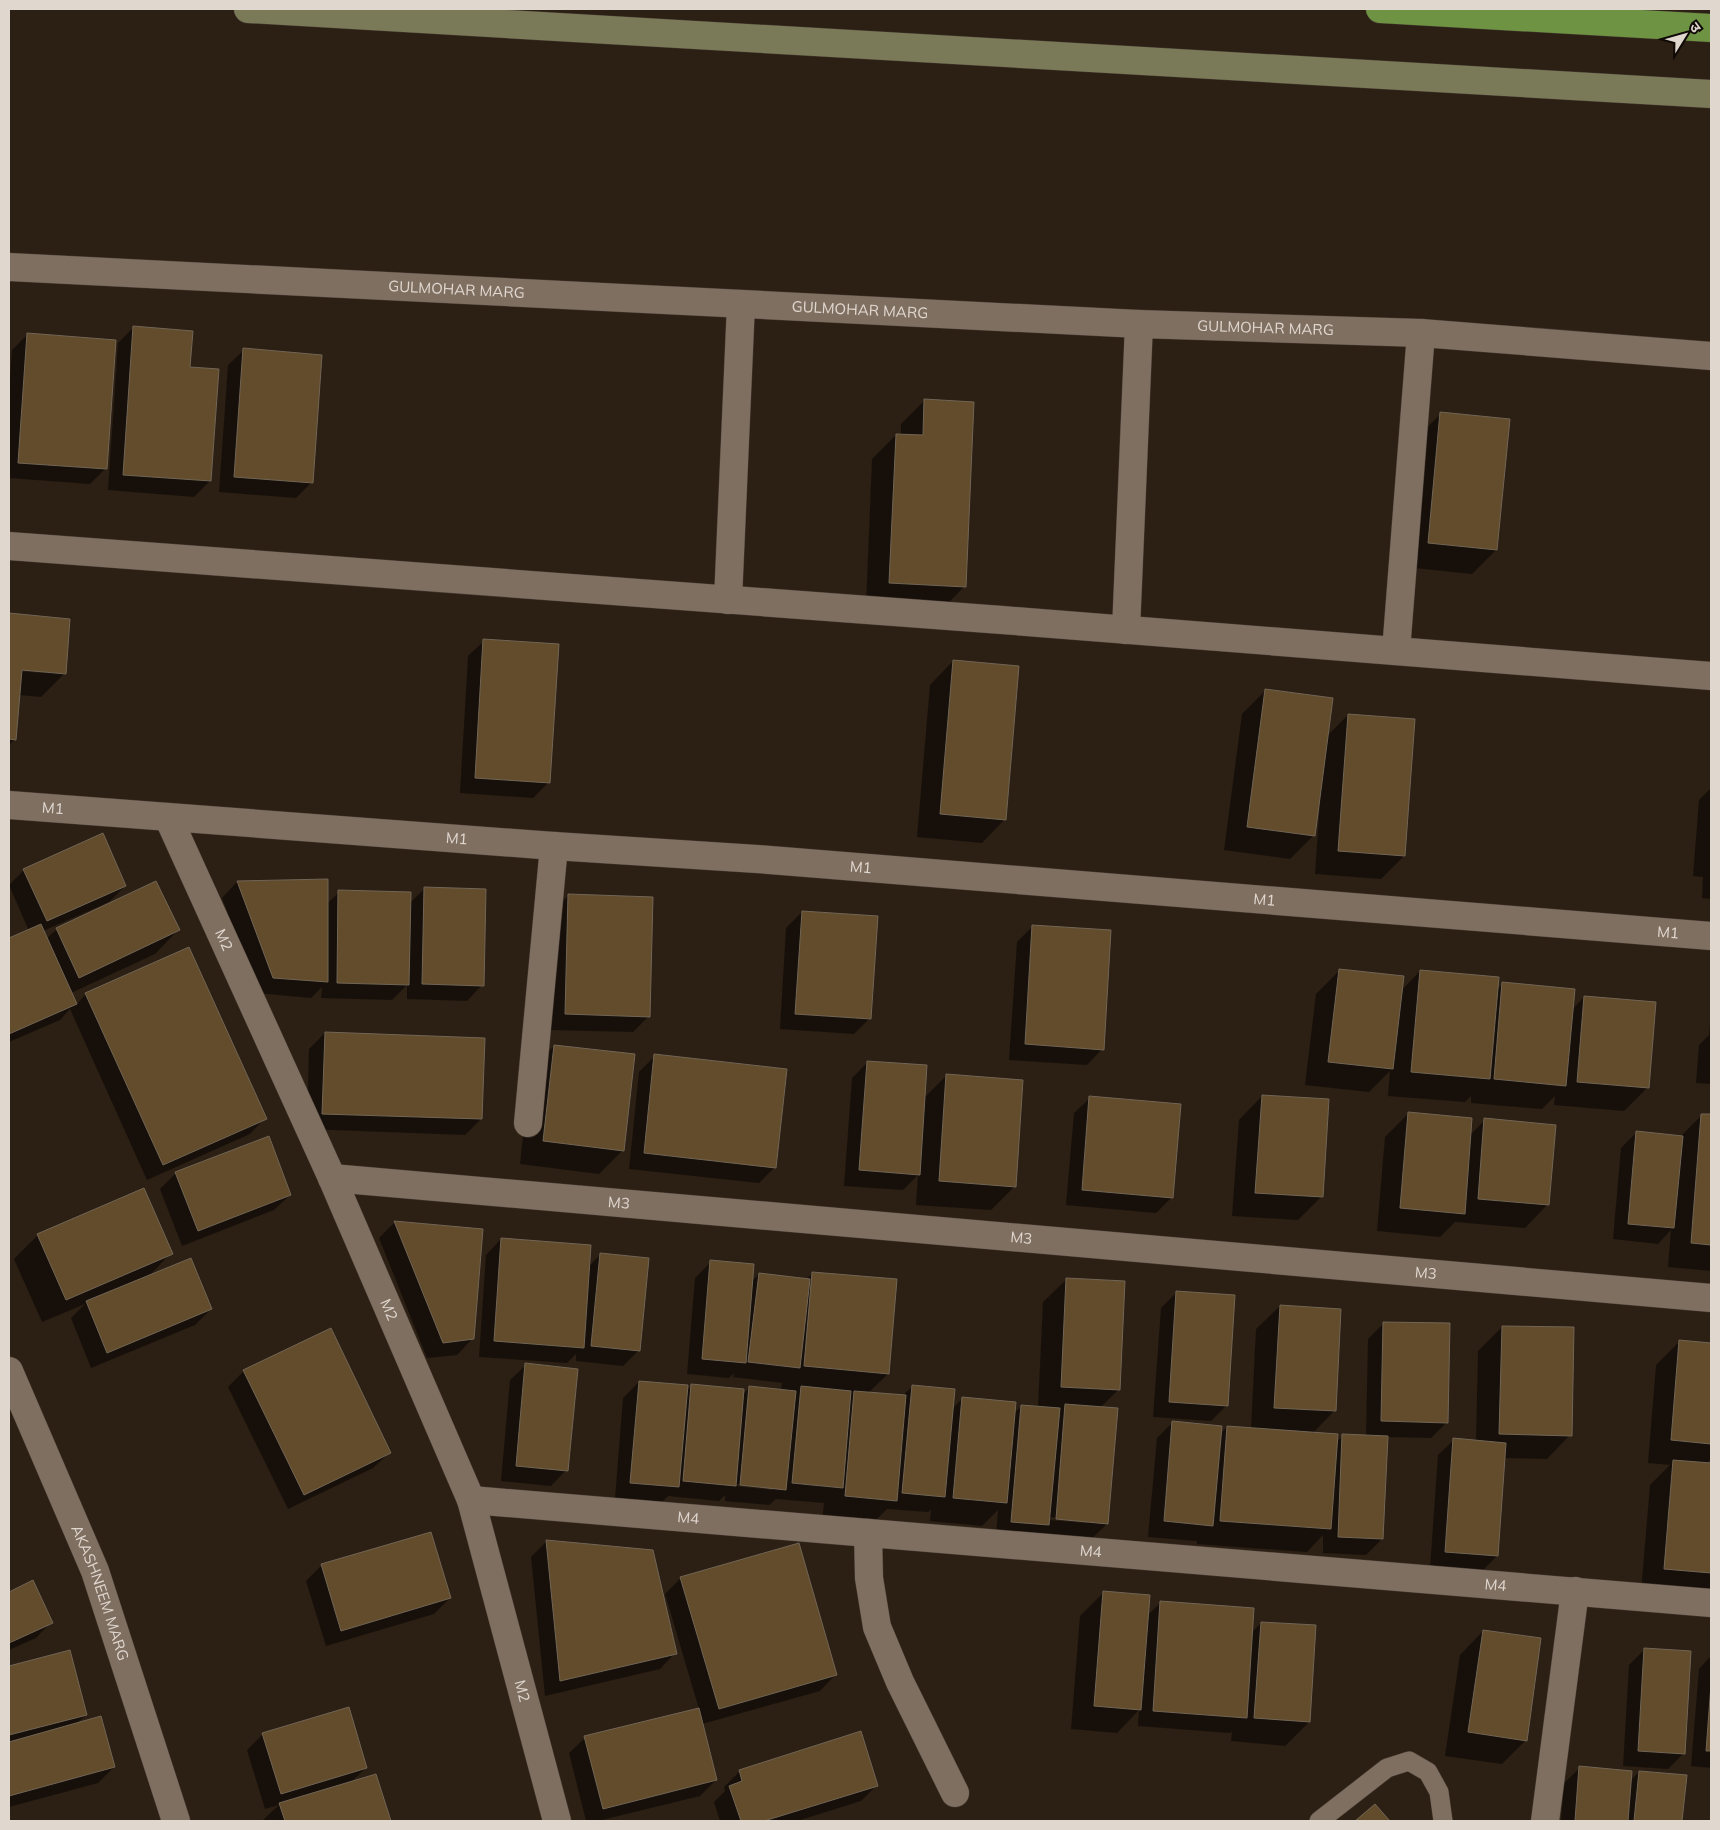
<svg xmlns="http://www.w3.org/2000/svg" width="1720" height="1830" font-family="Mulish,'Noto Sans Devanagari',sans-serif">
	<rect width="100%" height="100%" fill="#2c1f13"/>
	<g fill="#0007" fill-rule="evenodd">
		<polygon points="134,327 189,368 210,481 194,497 108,490 118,343"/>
		<polygon points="28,334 105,469 90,484 9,478 9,394 12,350"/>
		<polygon points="244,350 312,482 296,498 219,492 228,365"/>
		<polygon points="925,400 965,586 941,610 866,606 872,459 896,435 901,435 901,424"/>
		<polygon points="1441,414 1496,550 1472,574 1405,567 1417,437"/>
		<path d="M9,614L69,620L65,673L41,697L19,695L15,739L9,745ZM16,668L45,671V673L16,671Z"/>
		<polygon points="484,641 549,782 533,798 460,793 468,656"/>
		<polygon points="953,661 1005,819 982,843 917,837 930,685"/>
		<polygon points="1266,690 1326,737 1348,715 1404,856 1381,879 1315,874 1320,800 1318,800 1314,835 1290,859 1224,850 1242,714"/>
		<polygon points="1711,788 1711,899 1702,898 1703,877 1693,876 1699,800"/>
		<polygon points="24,870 125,886 109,902 43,931 46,939 57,929 178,930 155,954 71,993 76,1005 86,994 265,1118 250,1134 147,1180 70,1009 60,1020 9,1042 9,939 29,931 9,885"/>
		<polygon points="237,882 327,904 339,892 410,903 425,888 482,985 467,1001 407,999 407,985 392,1000 321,998 322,987 311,998 257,993 222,898"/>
		<polygon points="569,895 649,1016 633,1032 550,1030 553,911"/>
		<polygon points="802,912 870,1018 854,1034 780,1029 786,928"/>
		<polygon points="1033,926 1102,1049 1087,1065 1009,1060 1017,942"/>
		<polygon points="1340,970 1401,991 1420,971 1496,990 1503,984 1572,1010 1584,997 1648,1087 1624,1111 1554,1105 1555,1096 1542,1109 1471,1103 1471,1096 1465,1102 1388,1096 1390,1071 1369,1092 1305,1085 1316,994"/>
		<polygon points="1711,1007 1711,1084 1696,1083 1699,1045 1709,1035"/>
		<polygon points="325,1033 481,1119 465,1135 307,1129 309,1049"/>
		<polygon points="554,1046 623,1150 599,1174 520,1164 530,1070"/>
		<polygon points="655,1056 775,1167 759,1183 629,1169 639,1072"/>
		<polygon points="868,1062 924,1098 947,1075 1015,1186 991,1210 916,1205 918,1175 903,1190 844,1186 852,1078"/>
		<polygon points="1262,1096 1321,1197 1298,1220 1232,1216 1239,1120"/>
		<polygon points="1090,1098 1172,1197 1156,1213 1066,1205 1074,1113"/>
		<polygon points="1409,1113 1470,1135 1485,1120 1548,1204 1525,1228 1455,1222 1440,1237 1377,1231 1385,1137"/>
		<polygon points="1702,1115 1711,1116 1711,1271 1668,1267 1671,1230 1658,1244 1613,1239 1621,1148 1637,1132 1680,1137"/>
		<polygon points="176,1173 290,1195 274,1210 182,1246 160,1189"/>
		<polygon points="394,1223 481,1230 472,1339 457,1355 427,1358 379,1238"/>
		<polygon points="38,1235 171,1253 148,1277 211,1309 195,1325 91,1368 71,1318 85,1304 42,1322 14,1259"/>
		<polygon points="501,1239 588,1267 601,1254 639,1350 623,1366 576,1361 576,1354 567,1363 479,1357 486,1255"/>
		<path d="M711,1262L751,1282L759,1274L806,1280L812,1273L888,1374L868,1393L902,1396L912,1387L952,1409L962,1399L1013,1414L1022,1406L1038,1407L1043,1302L1067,1279L1118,1390L1100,1408L1107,1524L1083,1547L996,1537L998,1510L982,1526L930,1521L931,1510L928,1512L887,1509L872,1524L822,1520L824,1503L776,1499L769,1505L725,1501V1495L719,1501L668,1496L662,1502L615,1498L623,1398L639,1382L686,1391L692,1386L743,1394L750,1387L781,1391L782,1383L733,1377L734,1373L729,1378L687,1374L695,1278ZM734,1484L773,1488V1490L734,1486ZM1049,1517L1087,1521V1523L1049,1520Z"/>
		<polygon points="1177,1292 1227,1405 1211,1421 1153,1417 1161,1308"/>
		<polygon points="1280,1306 1334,1411 1312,1434 1336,1442 1343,1436 1366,1437 1368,1339 1384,1323 1447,1422 1431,1438 1386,1437 1382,1539 1366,1555 1323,1553 1323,1535 1307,1552 1197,1544 1197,1541 1148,1537 1157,1438 1172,1423 1220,1434 1227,1427 1251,1429 1256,1329"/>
		<polygon points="1502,1327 1570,1435 1547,1459 1504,1458 1497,1556 1481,1572 1430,1568 1438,1455 1454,1440 1476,1442 1478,1351"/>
		<polygon points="1680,1341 1711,1344 1711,1459 1706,1464 1711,1465 1711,1598 1641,1592 1650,1485 1670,1465 1648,1463 1656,1365"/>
		<polygon points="526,1365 566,1470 551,1486 501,1481 510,1380"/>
		<polygon points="244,1371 389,1453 373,1468 288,1509 228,1387"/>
		<polygon points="547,1541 675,1653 660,1669 545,1696 531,1557"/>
		<polygon points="322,1565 450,1598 434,1614 326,1646 306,1581"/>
		<polygon points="681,1578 835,1675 820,1691 702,1724 716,1780 700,1796 598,1821 586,1821 569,1753 585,1738 699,1709 665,1594"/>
		<polygon points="33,1582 51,1622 36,1638 9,1650 9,1593"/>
		<polygon points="1104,1592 1147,1616 1161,1602 1251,1633 1261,1623 1309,1722 1285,1746 1231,1741 1232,1731 1230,1733 1138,1726 1139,1710 1117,1733 1071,1729 1080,1616"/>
		<polygon points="1483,1631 1525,1741 1502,1764 1445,1756 1460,1655"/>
		<polygon points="1644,1650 1684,1753 1668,1769 1623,1766 1629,1665"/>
		<polygon points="69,1652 86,1715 76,1724 114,1767 98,1783 9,1807 9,1668"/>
		<polygon points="1711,1656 1711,1768 1691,1766 1699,1669"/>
		<polygon points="263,1734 366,1768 351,1782 375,1775 389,1821 262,1821 279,1805 265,1809 247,1750"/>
		<polygon points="1580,1768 1630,1781 1639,1772 1685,1776 1681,1821 1561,1821 1564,1783"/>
		<polygon points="740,1771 877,1785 861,1801 797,1821 720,1821 714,1802 725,1791 724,1787"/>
	</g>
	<g fill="#624c2c" stroke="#716555">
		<polygon points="133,326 193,331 190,367 219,369 211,481 123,475"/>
		<polygon points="27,333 116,340 107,469 18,463"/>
		<polygon points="243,348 322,355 313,483 234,477"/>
		<polygon points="924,399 974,402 966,587 889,583 896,434 923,435"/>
		<polygon points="1440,412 1510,419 1497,550 1428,543"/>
		<polygon points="9,613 70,619 66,674 22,670 16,740 9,739"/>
		<polygon points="483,639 559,644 550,783 475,778"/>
		<polygon points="953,660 1019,666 1006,820 940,814"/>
		<polygon points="1265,689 1333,698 1315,836 1247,827"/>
		<polygon points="1348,714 1415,719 1405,856 1338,851"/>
		<polygon points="103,833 126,886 47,921 23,869"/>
		<polygon points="328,879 328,982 273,978 237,881"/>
		<polygon points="156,881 180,930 79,978 56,928"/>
		<polygon points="424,887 486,889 484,986 422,984"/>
		<polygon points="338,890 411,892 409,985 337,983"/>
		<polygon points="568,894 653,897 650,1017 565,1014"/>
		<polygon points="802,911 878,916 871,1019 795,1014"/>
		<polygon points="41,924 77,1004 9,1034 9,938"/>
		<polygon points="1032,925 1111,930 1104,1050 1025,1044"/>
		<polygon points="189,947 267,1119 163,1165 85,993"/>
		<polygon points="1339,969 1404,976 1393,1069 1328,1062"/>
		<polygon points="1420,970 1499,977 1490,1079 1411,1072"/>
		<polygon points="1502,982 1575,989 1566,1086 1494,1079"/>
		<polygon points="1584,996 1656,1002 1649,1088 1577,1082"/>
		<polygon points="325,1032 485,1038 482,1119 322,1114"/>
		<polygon points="554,1045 635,1054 624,1151 543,1141"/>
		<polygon points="654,1054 787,1069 776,1168 644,1153"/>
		<polygon points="867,1061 927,1065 920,1175 859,1170"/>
		<polygon points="946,1074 1023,1080 1016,1187 939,1181"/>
		<polygon points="1262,1095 1329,1099 1323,1197 1255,1193"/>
		<polygon points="1089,1096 1181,1104 1173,1198 1082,1190"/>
		<polygon points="1408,1112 1472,1118 1465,1214 1400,1208"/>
		<polygon points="1701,1114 1711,1114 1711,1245 1691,1243"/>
		<polygon points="1484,1118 1556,1125 1549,1205 1478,1199"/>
		<polygon points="1636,1131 1683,1136 1674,1228 1628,1224"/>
		<polygon points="269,1136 291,1195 198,1231 175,1172"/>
		<polygon points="144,1188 173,1254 66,1300 37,1234"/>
		<polygon points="394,1221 483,1229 474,1339 443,1343"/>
		<polygon points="501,1238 591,1245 584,1348 494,1341"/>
		<polygon points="600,1253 649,1258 640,1351 591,1346"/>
		<polygon points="191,1258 212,1309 107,1353 86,1301"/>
		<polygon points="710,1260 754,1264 746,1363 702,1359"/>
		<polygon points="812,1272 897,1279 889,1374 804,1366"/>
		<polygon points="759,1273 810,1279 800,1368 748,1362"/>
		<polygon points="1066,1278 1125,1281 1120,1390 1061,1387"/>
		<polygon points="1176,1291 1235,1295 1228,1406 1169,1402"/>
		<polygon points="1280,1305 1341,1309 1336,1411 1274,1408"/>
		<polygon points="1383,1322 1450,1323 1448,1423 1381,1421"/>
		<polygon points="1502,1326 1574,1327 1572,1436 1499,1434"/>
		<polygon points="331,1328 391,1453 304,1495 243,1370"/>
		<polygon points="1679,1340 1711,1343 1711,1444 1671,1440"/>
		<polygon points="525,1363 578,1369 568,1471 516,1466"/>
		<polygon points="639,1381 688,1385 679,1487 630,1483"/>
		<polygon points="691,1384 744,1389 736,1486 683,1481"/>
		<polygon points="912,1385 955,1389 945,1497 902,1493"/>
		<polygon points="749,1386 796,1391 786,1490 740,1485"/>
		<polygon points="801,1386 851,1391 843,1488 792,1483"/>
		<polygon points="854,1391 906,1395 897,1501 845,1496"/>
		<polygon points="962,1397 1016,1402 1007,1503 953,1498"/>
		<polygon points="1065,1404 1118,1408 1108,1524 1056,1519"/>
		<polygon points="1021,1405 1060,1408 1049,1525 1011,1522"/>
		<polygon points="1172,1421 1222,1426 1213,1526 1164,1521"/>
		<polygon points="1227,1426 1338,1434 1331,1529 1220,1521"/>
		<polygon points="1342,1434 1388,1436 1383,1539 1338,1537"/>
		<polygon points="1453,1438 1506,1443 1498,1556 1445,1552"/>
		<polygon points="1673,1460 1711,1463 1711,1573 1664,1569"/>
		<polygon points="431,1532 451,1598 341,1631 321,1564"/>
		<polygon points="546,1540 653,1550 677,1654 560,1681"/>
		<polygon points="799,1543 837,1675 719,1709 680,1577"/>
		<polygon points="33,1580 53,1623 9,1643 9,1592"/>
		<polygon points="1103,1591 1150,1595 1141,1710 1094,1706"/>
		<polygon points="1160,1601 1254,1608 1247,1718 1153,1711"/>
		<polygon points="1261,1622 1316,1625 1310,1722 1254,1718"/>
		<polygon points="1483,1630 1541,1638 1527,1741 1468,1732"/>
		<polygon points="1644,1648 1691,1651 1685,1754 1638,1751"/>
		<polygon points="70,1650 87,1715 9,1735 9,1666"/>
		<polygon points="1711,1685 1711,1751 1706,1751"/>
		<polygon points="349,1707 367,1768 281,1794 262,1733"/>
		<polygon points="699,1708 717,1780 603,1809 584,1736"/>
		<polygon points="101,1716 115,1767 9,1796 9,1742"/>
		<polygon points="861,1731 878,1786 764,1821 741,1821 729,1786 742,1781 739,1770"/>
		<polygon points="1579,1766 1632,1771 1628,1821 1575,1821"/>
		<polygon points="1639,1771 1687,1775 1682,1821 1634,1821"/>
		<polygon points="376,1774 391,1821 285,1821 279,1803"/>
		<polygon points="1375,1804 1390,1821 1355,1821"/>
	</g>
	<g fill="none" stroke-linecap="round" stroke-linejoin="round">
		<g stroke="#453a32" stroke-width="20">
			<polyline id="lane" points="1319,1821 1387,1768 1409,1761 1428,1772 1439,1792 1443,1821"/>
		</g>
		<g stroke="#453a32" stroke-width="29">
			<g id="street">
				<path id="s1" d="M9,267L1139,324L1421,333L1711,356"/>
				<polyline points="9,546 1002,620 1711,676"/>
				<polyline points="728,600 741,304"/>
				<polyline points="1126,630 1139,324"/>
				<polyline points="1396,651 1421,333"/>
				<path id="s2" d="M9,805L554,846L757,859L1711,936"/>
				<path id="s3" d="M168,817L332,1178L471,1500L557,1821"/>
				<polyline points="528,1123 554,846"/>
				<path id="s4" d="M332,1178L1711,1298"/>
				<path id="s5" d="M9,1371L95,1571L176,1821"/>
				<path id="s6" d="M471,1500L1711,1603"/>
				<polyline points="868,1533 869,1578 877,1627 900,1682 955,1793"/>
				<polyline points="1545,1821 1575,1591"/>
			</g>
		</g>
		<g stroke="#453a32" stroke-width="29">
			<polyline id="secondary" points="248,9 1711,94"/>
		</g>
		<g stroke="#453a32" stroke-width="29">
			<polyline id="highway" points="1380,9 1711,28"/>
		</g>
		<use href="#lane" stroke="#7f6f61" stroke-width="19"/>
		<use href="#street" stroke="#7f6f61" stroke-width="28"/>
		<use href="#secondary" stroke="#7a7a58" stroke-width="28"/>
		<use href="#highway" stroke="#6d9343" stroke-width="28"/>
	</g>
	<g text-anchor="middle" stroke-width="4" stroke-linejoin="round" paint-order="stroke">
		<g font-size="15" fill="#e0d7cf" stroke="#100a06">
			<text dy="5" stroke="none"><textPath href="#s1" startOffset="448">GULMOHAR MARG</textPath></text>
			<text dy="5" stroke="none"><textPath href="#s1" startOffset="852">GULMOHAR MARG</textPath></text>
			<text dy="5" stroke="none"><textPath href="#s1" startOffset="1258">GULMOHAR MARG</textPath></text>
			<text dy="5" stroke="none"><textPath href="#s2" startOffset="44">M1</textPath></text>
			<text dy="5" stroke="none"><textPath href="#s2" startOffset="449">M1</textPath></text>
			<text dy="5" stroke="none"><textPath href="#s2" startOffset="854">M1</textPath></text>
			<text dy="5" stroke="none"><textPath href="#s2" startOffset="1259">M1</textPath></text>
			<text dy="5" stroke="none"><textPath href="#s2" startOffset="1664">M1</textPath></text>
			<text dy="5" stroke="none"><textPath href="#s3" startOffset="135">M2</textPath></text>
			<text dy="5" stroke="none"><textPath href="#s4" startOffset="288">M3</textPath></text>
			<text dy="5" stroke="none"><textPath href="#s4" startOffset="692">M3</textPath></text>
			<text dy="5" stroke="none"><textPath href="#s4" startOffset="1098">M3</textPath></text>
			<text dy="5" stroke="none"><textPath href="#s3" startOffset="540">M2</textPath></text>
			<text dy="5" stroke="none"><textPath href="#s6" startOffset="218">M4</textPath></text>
			<text dy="5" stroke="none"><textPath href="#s6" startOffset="622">M4</textPath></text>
			<text dy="5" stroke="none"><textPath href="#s6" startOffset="1028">M4</textPath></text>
			<text dy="5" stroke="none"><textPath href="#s5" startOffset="240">AKASHNEEM MARG</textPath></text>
			<text dy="5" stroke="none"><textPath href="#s3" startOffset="945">M2</textPath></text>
		</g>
	</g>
	<rect width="1720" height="1830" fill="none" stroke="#e0d7cf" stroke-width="20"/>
	<g transform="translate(1685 35) rotate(53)" stroke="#100a06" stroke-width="4" paint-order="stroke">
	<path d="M0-4L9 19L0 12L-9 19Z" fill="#e0d7cf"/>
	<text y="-8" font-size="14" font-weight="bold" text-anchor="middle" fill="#e0d7cf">उ</text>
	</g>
</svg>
